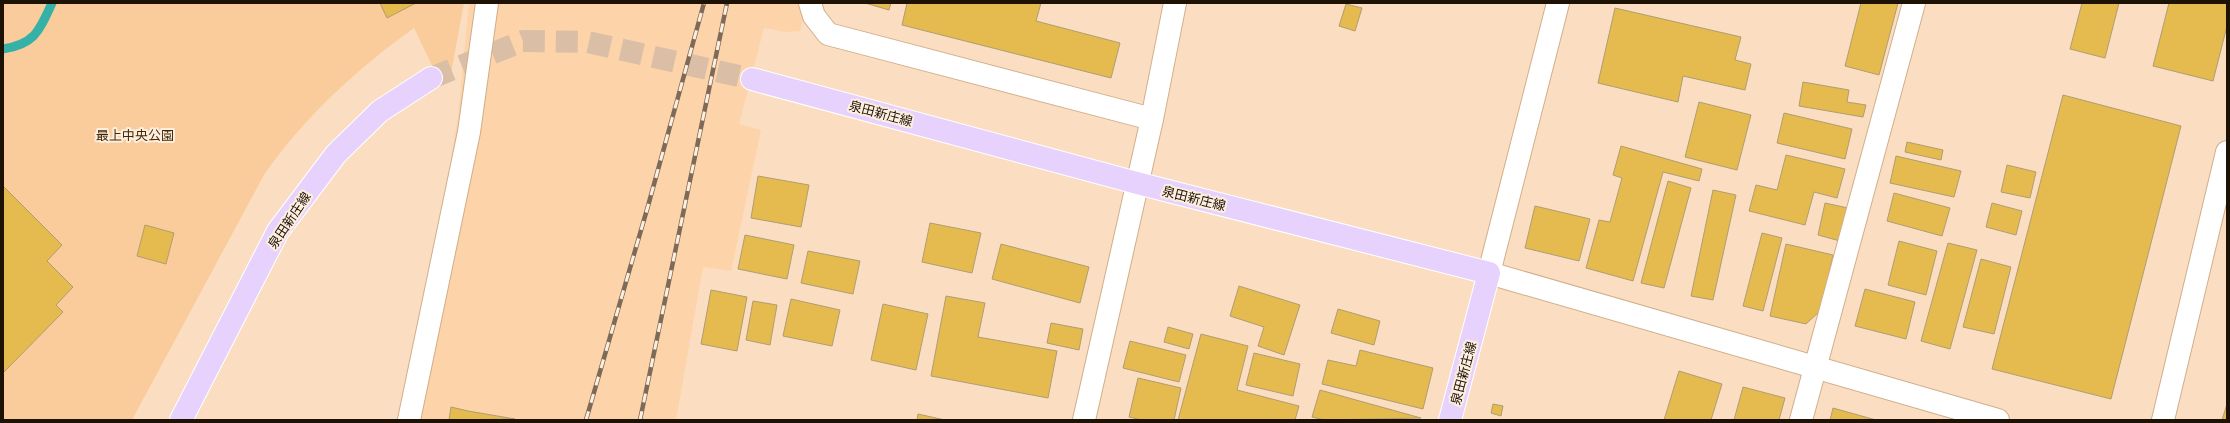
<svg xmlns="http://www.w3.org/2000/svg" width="2230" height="423" font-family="'Public Sans','Noto Sans JP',sans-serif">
	<rect width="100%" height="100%" fill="#fbdec2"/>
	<polygon fill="#fdd3a9" points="469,3 807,3 800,31 785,32 764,28 739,124 761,130 731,271 703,267 676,420 401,420 433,270 458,116"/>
	<path fill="#facc9c" d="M3,3H464L450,79L438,78L414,28C356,70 305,116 264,175L132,420H3Z"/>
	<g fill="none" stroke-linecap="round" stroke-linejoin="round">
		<path stroke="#35b1a7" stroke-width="9" d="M3,49C35,44 39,31 52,3"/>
	</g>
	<g fill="#e5ba4e" stroke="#af9d72">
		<polygon points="380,3 416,3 387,18"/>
		<polygon points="865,3 891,3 889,10"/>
		<polygon points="907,3 1041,3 1036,21 1120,43 1111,78 902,25"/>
		<polygon points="1861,3 1898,3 1879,75 1845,66"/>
		<polygon points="2082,3 2119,3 2105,58 2070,49"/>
		<polygon points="2169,3 2227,3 2227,26 2213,81 2153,66"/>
		<polygon points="1346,4 1362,8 1355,31 1339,26"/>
		<polygon points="1615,8 1741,37 1735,60 1751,64 1745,90 1683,76 1678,102 1598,83"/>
		<polygon points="1803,82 1849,90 1847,102 1866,105 1863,117 1799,106"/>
		<polygon points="2063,95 2181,126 2111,399 1992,369"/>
		<polygon points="1699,102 1751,115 1737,170 1685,157"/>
		<polygon points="1784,113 1852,129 1845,159 1777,143"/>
		<polygon points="1907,142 1943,150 1941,160 1905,152"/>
		<polygon points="1621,146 1702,169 1699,181 1663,172 1633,281 1586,268 1599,220 1610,222 1622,178 1613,175"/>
		<polygon points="1786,155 1845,169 1837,198 1814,192 1805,225 1749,211 1756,185 1777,190"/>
		<polygon points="1896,156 1961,171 1954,197 1890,183"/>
		<polygon points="2007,165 2036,172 2030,198 2001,192"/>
		<polygon points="758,176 809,185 801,227 751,218"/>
		<polygon points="1668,181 1691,188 1664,288 1641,283"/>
		<polygon points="3,186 62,245 47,261 73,287 56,305 63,312 3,373"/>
		<polygon points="1713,190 1736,195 1713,300 1691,296"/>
		<polygon points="1894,193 1950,208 1942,236 1887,221"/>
		<polygon points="1825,203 1848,208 1840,241 1818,235"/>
		<polygon points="1992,203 2022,211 2016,235 1986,227"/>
		<polygon points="1535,206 1590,219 1579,261 1525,248"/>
		<polygon points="930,223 981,233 972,273 922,262"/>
		<polygon points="145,225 174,233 166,264 137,256"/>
		<polygon points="1762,233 1782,238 1763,311 1743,306"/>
		<polygon points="745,235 794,245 787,279 738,269"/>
		<polygon points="1899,241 1937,251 1926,295 1888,285"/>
		<polygon points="1948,243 1977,250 1950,349 1921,341"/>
		<polygon points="1001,244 1089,267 1080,303 992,279"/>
		<polygon points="1786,244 1833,255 1821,310 1806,324 1770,316"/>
		<polygon points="808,251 860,261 853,294 801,283"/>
		<polygon points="1981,259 2011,267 1994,334 1963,327"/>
		<polygon points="1239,286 1300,305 1284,355 1258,346 1264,327 1230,316"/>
		<polygon points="1865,289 1915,302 1906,339 1855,326"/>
		<polygon points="711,290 747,297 737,351 701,344"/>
		<polygon points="946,296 985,303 978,337 1057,351 1048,398 931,376"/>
		<polygon points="791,299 840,310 832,346 783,336"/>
		<polygon points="753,301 777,305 770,345 746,340"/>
		<polygon points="883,304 928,314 916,370 871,360"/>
		<polygon points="1338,309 1380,321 1374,345 1331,333"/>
		<polygon points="1051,323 1083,329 1079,350 1047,343"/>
		<polygon points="1168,327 1193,334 1189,349 1164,342"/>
		<polygon points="1201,334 1248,346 1237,390 1299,406 1295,420 1178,420"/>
		<polygon points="1130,341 1186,355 1179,382 1123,368"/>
		<polygon points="1360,350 1433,368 1423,409 1322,384 1328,360 1356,366"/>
		<polygon points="1254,353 1300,364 1293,396 1246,385"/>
		<polygon points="1679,371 1722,384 1711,420 1664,420"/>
		<polygon points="1138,378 1181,388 1174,420 1142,420 1129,417"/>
		<polygon points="1743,387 1785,398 1779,420 1734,420"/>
		<polygon points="1320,390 1421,418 1325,420 1312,417"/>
		<polygon points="1493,404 1503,406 1501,416 1491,413"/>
		<polygon points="2227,404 2227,420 2222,420"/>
		<polygon points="451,407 468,411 515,419 449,420"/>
		<polygon points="1833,408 1876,420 1830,420"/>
		<polygon points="918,414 945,420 917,420"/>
	</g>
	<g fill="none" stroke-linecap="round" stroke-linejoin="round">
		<polyline stroke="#dabfa6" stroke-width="22" stroke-dasharray="22 11" stroke-linecap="butt" points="431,78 523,41 588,42 752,79"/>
		<g stroke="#d0ae8a" stroke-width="24">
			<g id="minor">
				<polyline points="810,3 814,16 828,34 1152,119"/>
				<polyline points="1558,3 1489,273 1998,420"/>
				<polyline points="409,420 469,132 487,3"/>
				<polyline points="1084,420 1152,119 1175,3"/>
				<polyline points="1801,420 1914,3"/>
				<polyline points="2163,420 2227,152"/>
			</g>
		</g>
		<g stroke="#fff" stroke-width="24">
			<g id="major">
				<polyline points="752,79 1137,183 1489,273 1450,420"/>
				<polyline points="181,420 278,231 336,154 380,111 431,78"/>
			</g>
		</g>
		<use href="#minor" stroke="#fff" stroke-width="22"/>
		<use href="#major" stroke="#e7d1fd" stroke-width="22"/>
		<g stroke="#7e6a57" stroke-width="4.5">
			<g id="rail">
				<polyline points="586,420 648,206 704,3"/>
				<polyline points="640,420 727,3"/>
			</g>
		</g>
		<use href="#rail" stroke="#fdefe0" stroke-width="3" stroke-dasharray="9" stroke-linecap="butt"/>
	</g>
	<g text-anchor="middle" stroke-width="4" stroke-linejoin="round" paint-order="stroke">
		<g font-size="13" fill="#1e1205" stroke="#fdefe0">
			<text transform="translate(881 113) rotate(15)" y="5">泉田新庄線</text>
			<text transform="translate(1194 198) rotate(14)" y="5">泉田新庄線</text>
			<text transform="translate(289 220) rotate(-56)" y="5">泉田新庄線</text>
			<text transform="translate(1463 373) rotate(-75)" y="5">泉田新庄線</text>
		</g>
		<g font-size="13" fill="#452802" stroke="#fdefe0">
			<text x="135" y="140">最上中央公園</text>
		</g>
	</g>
	<rect width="2230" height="423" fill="none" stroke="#1e1205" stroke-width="8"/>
</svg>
